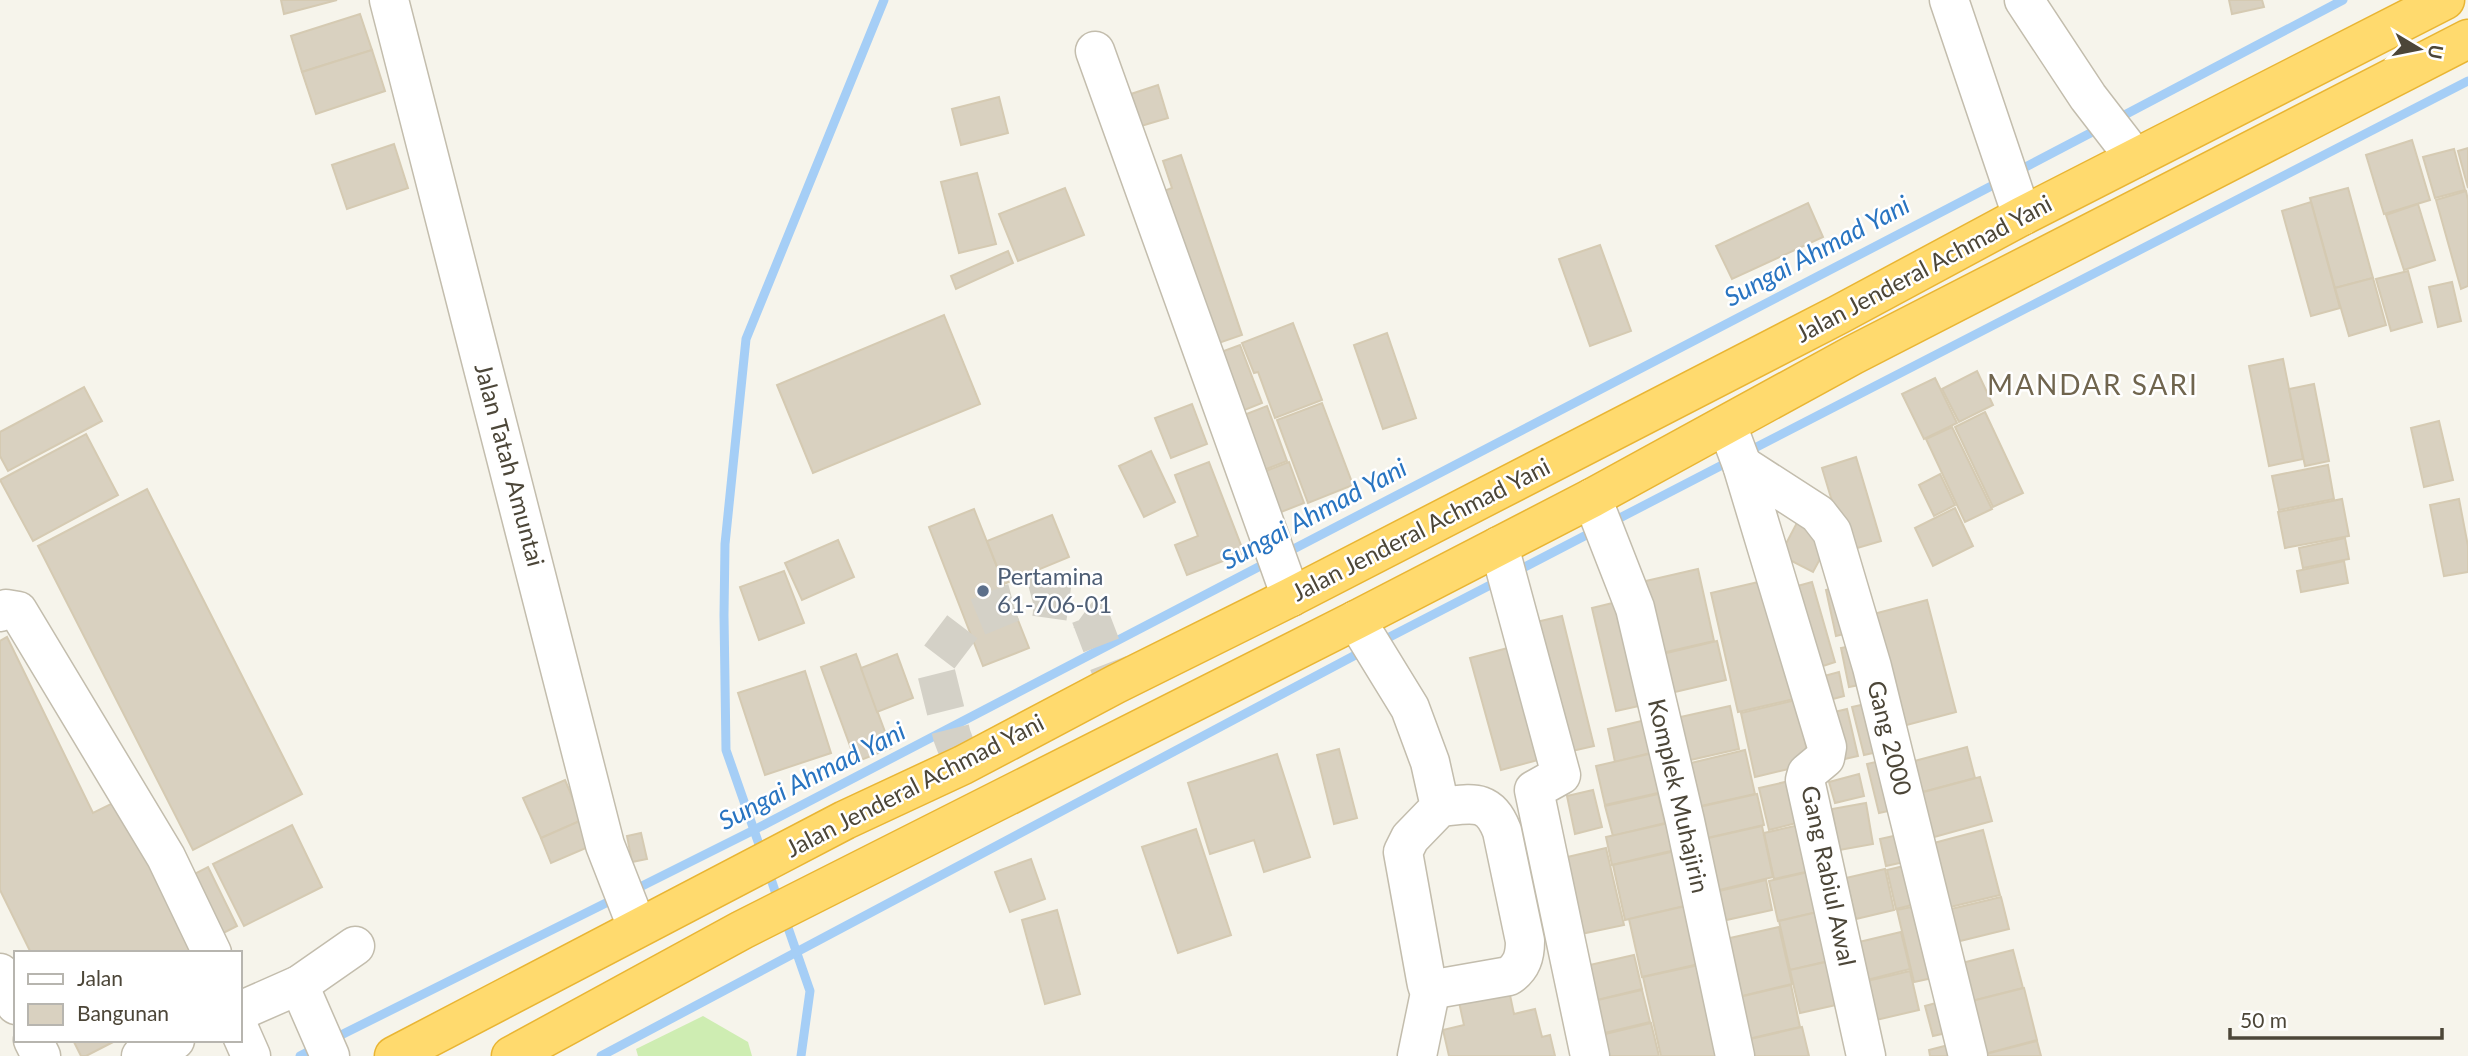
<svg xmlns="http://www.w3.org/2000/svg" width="2468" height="1056" font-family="Lato,sans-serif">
	<rect width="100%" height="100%" fill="#f6f4eb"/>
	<polygon fill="#ceedb2" points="703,1016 748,1042 752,1056 638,1056 636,1049"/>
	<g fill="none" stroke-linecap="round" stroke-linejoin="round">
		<g stroke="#a5cef6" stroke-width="9">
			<polyline points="2115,120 2343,0"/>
			<polyline points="2016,172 2100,128"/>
			<polyline points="1745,453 2468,81"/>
			<polyline points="1612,522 1730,461"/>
			<polyline points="1284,554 2001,181"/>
			<polyline points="1515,572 1596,530"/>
			<polyline points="1378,643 1500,580"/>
			<polyline points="762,853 726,750 724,615 725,544 746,339 884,0"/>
			<polyline points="768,870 779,903"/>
			<polyline points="634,890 754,830 1268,562"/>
			<polyline points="785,919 810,991 801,1056"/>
			<polyline points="333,1039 618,897"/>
			<polyline points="300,1056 317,1047"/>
			<polyline points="601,1056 1363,651"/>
		</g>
	</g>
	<g fill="#d9d1c0" stroke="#d5cab2" stroke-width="2">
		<polygon points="281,0 337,0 284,14"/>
		<polygon points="2229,0 2262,0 2264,7 2232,14"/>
		<polygon points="360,14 372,50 302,72 291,36"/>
		<polygon points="372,50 385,91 316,114 302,72"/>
		<polygon points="1158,85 1168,118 1141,126 1131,94"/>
		<polygon points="999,97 1008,133 961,145 952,109"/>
		<polygon points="2412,140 2430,200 2384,214 2366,155"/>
		<polygon points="394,144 408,188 347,209 332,165"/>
		<polygon points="2468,148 2468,188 2458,151"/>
		<polygon points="2454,149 2465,190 2435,198 2423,157"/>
		<polygon points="1181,155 1242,335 1207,347 1156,194 1172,188 1163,161"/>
		<polygon points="977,173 996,244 959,253 941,182"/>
		<polygon points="1065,188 1084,235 1018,261 999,214"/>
		<polygon points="2348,188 2373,278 2335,288 2310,198"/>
		<polygon points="2466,191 2468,200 2468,286 2461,289 2436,200"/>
		<polygon points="2311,202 2340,308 2311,316 2282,211"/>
		<polygon points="1808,203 1823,237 1732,279 1716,246"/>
		<polygon points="2418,204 2435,260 2404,270 2386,215"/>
		<polygon points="1600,245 1631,331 1590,346 1559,259"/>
		<polygon points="1008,251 1013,263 956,289 951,276"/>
		<polygon points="2408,271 2422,322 2391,331 2376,279"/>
		<polygon points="2373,278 2386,325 2349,336 2335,288"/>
		<polygon points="2452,282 2461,321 2438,327 2429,287"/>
		<polygon points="944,315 980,404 813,473 777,385"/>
		<polygon points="1293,323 1322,400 1275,418 1258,372 1254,373 1242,343"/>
		<polygon points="1387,333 1416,418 1383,429 1354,345"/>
		<polygon points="1240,345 1262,403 1232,415 1210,356"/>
		<polygon points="2283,359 2303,459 2269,466 2249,366"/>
		<polygon points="1977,371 1993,405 1959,422 1942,389"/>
		<polygon points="1935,378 1957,423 1924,439 1902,394"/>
		<polygon points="2314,384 2329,461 2305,466 2289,389"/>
		<polygon points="84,387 102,421 8,471 0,456 0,432"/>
		<polygon points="1322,403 1353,485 1308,503 1277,420"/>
		<polygon points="1192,404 1207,444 1171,458 1155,418"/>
		<polygon points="1267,406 1287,461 1256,473 1236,418"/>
		<polygon points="1985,412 2023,493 1993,507 1955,427"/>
		<polygon points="2439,421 2453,480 2424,487 2411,428"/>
		<polygon points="1952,427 1992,509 1965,522 1926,439"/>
		<polygon points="86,434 118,495 33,541 0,480"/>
		<polygon points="1151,451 1175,502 1144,517 1119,466"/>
		<polygon points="1856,457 1881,541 1847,551 1822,468"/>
		<polygon points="1209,462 1244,553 1187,575 1175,545 1198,536 1175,475"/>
		<polygon points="1289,462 1304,503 1276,514 1261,473"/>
		<polygon points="2328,465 2334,499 2279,510 2272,476"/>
		<polygon points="1940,474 1955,505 1934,516 1919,485"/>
		<polygon points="147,489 302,794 193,850 38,546"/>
		<polygon points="2342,499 2349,536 2285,548 2278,512"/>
		<polygon points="2459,499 2468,546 2468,572 2444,576 2430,505"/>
		<polygon points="1955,508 1973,546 1933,566 1915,528"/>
		<polygon points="974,509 1029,648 983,666 929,527"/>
		<polygon points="1052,515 1069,557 1004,584 987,541"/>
		<polygon points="1800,517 1833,535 1813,572 1780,555"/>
		<polygon points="2345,538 2349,559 2303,568 2299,548"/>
		<polygon points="838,540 854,577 802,600 785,563"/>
		<polygon points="2344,561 2348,583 2301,592 2297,571"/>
		<polygon points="1698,569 1714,641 1653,655 1637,583"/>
		<polygon points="784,571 804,623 759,640 740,587"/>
		<polygon points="1767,580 1794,699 1738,712 1711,593"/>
		<polygon points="1812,582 1835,662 1817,668 1794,587"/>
		<polygon points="1845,585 1856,631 1836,636 1826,590"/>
		<polygon points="1625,600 1648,704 1616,711 1592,608"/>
		<polygon points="1927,600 1956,712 1895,728 1866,616"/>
		<polygon points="1562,616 1594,746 1563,753 1532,623"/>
		<polygon points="7,637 93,813 119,800 194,953 31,953 0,890 0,641"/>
		<polygon points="1717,641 1726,680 1662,695 1654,656"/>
		<polygon points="1861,644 1869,683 1849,687 1841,648"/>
		<polygon points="1519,645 1549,757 1501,770 1470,658"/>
		<polygon points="856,654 891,748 856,762 821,667"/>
		<polygon points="897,654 913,698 877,712 861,668"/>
		<polygon points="805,671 831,753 765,775 738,693"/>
		<polygon points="1839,672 1844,696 1822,702 1817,678"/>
		<polygon points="1796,700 1810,764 1755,777 1741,713"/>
		<polygon points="1870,703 1882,751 1864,755 1852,707"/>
		<polygon points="1730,706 1739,749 1686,761 1676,718"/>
		<polygon points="1847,709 1858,756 1836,761 1826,714"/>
		<polygon points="1654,718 1662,750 1615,762 1608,729"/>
		<polygon points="1967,747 1975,778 1915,794 1907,763"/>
		<polygon points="1339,749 1357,818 1334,824 1317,755"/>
		<polygon points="1745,750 1755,794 1701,806 1691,763"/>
		<polygon points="1662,751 1671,790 1605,805 1596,766"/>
		<polygon points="1277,754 1310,857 1264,872 1254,840 1210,854 1188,783"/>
		<polygon points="1885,760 1897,809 1879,813 1867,764"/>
		<polygon points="1859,774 1864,796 1835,803 1829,782"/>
		<polygon points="1980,777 1992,821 1927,839 1916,794"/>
		<polygon points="1798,779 1808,820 1769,830 1759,788"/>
		<polygon points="565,780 582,820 541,838 523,798"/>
		<polygon points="1593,790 1602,827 1575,834 1567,796"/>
		<polygon points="1658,794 1665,823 1613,836 1605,806"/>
		<polygon points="1757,794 1764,825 1707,838 1699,807"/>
		<polygon points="1866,803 1873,844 1839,850 1832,809"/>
		<polygon points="582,820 593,845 551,863 541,838"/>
		<polygon points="1673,822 1679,849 1612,865 1606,837"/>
		<polygon points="1808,823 1819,869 1774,879 1764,833"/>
		<polygon points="292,825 322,887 244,926 213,864"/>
		<polygon points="1762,826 1773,877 1715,891 1704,839"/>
		<polygon points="1196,829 1231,935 1178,953 1142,847"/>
		<polygon points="1983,830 2000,895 1946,908 1930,844"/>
		<polygon points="641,833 647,859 632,862 627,836"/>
		<polygon points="1907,833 1913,860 1886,866 1880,839"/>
		<polygon points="1606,848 1624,925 1581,934 1563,858"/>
		<polygon points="1680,850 1693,904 1625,920 1613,865"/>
		<polygon points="1031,859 1045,899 1010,912 995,872"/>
		<polygon points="1916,863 1924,902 1896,909 1887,870"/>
		<polygon points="208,867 237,926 192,949 163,890"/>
		<polygon points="1885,869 1894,910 1856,919 1846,878"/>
		<polygon points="1817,870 1826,910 1778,921 1769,881"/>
		<polygon points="1766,880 1772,910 1722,921 1715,892"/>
		<polygon points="2001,897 2009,929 1956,942 1947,910"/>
		<polygon points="1926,904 1942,976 1914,982 1897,910"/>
		<polygon points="1690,905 1703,963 1642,977 1629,919"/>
		<polygon points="1057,910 1080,994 1045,1004 1022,920"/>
		<polygon points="1826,910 1837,959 1790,970 1779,921"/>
		<polygon points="1779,927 1792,984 1734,998 1721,940"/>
		<polygon points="1901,932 1910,969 1867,980 1859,942"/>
		<polygon points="2013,950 2023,988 1964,1003 1954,965"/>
		<polygon points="1634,955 1642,989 1589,1002 1581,967"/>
		<polygon points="1835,960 1845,1003 1800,1013 1790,970"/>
		<polygon points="1699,965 1719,1056 1661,1056 1643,977"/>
		<polygon points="1910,971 1919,1010 1876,1020 1867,981"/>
		<polygon points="1507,981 1514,1014 1535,1009 1542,1037 1550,1035 1555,1056 1449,1056 1443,1030 1464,1025 1457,993"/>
		<polygon points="1791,985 1800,1027 1744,1040 1735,998"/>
		<polygon points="2024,988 2037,1040 1977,1056 1964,1003"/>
		<polygon points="1642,990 1650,1022 1596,1035 1589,1002"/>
		<polygon points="1947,1000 1955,1031 1933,1036 1925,1006"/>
		<polygon points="1651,1023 1659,1056 1602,1056 1597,1036"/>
		<polygon points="1802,1027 1809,1056 1750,1056 1746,1040"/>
		<polygon points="73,1040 117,1040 86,1056 81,1056"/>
		<polygon points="2037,1041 2041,1056 1978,1056"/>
		<polygon points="1956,1043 1959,1056 1930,1056 1929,1050"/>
	</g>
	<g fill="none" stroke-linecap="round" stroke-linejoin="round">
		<polyline stroke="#d4d1c7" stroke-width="38" stroke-dasharray="38 19" stroke-linecap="butt" points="963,765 952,736 934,664 966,622 1012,603 1035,597 1071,602 1090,616 1116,684"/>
		<g stroke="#c3bdad" stroke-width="41">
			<g id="minor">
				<polyline points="389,0 605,845 637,927"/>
				<polyline points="1949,0 2022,216"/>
				<polyline points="2024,0 2088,97 2135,158"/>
				<polyline points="1095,51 1291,597"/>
				<polyline points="1727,425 1742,465 1827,747 1825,758 1807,773 1805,780 1866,1056"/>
				<polyline points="1742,465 1818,514 1832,532 1872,667 1968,1056"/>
				<polyline points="1592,498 1635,608 1685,821 1735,1056"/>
				<polyline points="1499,546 1561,775 1534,790 1590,1056"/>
				<polyline points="0,612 6,609 18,611 166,857 212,953"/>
				<path d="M1356,620L1410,708L1430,762L1440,807L1410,838L1403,852L1426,980L1427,985L1435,989L1509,976C1522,967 1525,956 1525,941L1502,831C1489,797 1471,804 1440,807"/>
				<polyline points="0,973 16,1005"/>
				<polyline points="299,985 330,1056"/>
				<polyline points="240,1011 299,985 355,946"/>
				<polyline points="240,1031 251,1056"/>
				<polyline points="33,1040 41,1056"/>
				<polyline points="141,1056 175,1040"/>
				<polyline points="1417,1056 1431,988"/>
			</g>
		</g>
		<g stroke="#e9b533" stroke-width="41">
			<g id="highway">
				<polyline points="394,1056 845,820 963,765 1116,684 1291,597 1838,315 2022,216 2445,0"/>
				<polyline points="511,1056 742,930 1356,620 1592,498 1853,355 2468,39"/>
			</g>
		</g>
		<use href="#minor" stroke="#fff" stroke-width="38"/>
		<use href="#highway" stroke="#ffda6e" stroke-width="38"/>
	</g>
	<circle fill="#5c6f8a" stroke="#fff" stroke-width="2.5" cx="983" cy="591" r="7"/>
	<g text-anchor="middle" stroke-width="5" stroke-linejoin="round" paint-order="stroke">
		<g font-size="24" fill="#4c4638" stroke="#fff">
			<text transform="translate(1924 269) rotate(-28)" y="8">Jalan Jenderal Achmad Yani</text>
			<text transform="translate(509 465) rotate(75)" y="8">Jalan Tatah Amuntai</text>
			<text transform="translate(1421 530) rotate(-27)" y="8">Jalan Jenderal Achmad Yani</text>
			<text transform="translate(1889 738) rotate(76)" y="8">Gang 2000</text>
			<text transform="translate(915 786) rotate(-27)" y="8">Jalan Jenderal Achmad Yani</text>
			<text transform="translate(1678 796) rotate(77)" y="8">Komplek Muhajirin</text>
			<text transform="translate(1828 876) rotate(78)" y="8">Gang Rabiul Awal</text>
		</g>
		<g font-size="24" fill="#4e5e75" stroke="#fff" text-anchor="start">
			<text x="997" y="585">Pertamina<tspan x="997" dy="28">61-706-01</tspan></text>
		</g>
		<g font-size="26" font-style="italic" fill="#2874c1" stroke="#fff">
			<text transform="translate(1817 251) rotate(-28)" y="9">Sungai Ahmad Yani</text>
			<text transform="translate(1314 514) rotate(-28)" y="9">Sungai Ahmad Yani</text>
			<text transform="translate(812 776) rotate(-27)" y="9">Sungai Ahmad Yani</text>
		</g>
		<g font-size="28" letter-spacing="2" fill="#70654e" stroke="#fff">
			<text x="2093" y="395">MANDAR SARI</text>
		</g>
	</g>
	<rect x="14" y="951" width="228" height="91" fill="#ffffff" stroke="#b7b5af" stroke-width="2"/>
	<rect x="28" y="974" width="35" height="10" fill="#ffffff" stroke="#b7b5af" stroke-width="2"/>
	<text x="77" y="986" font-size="21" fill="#4c4638">Jalan</text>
	<rect x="28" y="1004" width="35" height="21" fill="#d9d1c0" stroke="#b7b5af" stroke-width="2"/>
	<text x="77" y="1021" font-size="21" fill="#4c4638">Bangunan</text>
	<g transform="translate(2419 49) rotate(100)" stroke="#ffffff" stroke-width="5" paint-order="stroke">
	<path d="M0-5L12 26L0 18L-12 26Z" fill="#4c4638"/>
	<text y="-10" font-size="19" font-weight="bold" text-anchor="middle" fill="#4c4638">U</text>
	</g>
	<path d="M2230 1028v10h212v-10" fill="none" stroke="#4c4638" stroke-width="3.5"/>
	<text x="2240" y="1028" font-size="21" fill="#4c4638" stroke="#ffffff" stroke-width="5" paint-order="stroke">50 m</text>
</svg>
